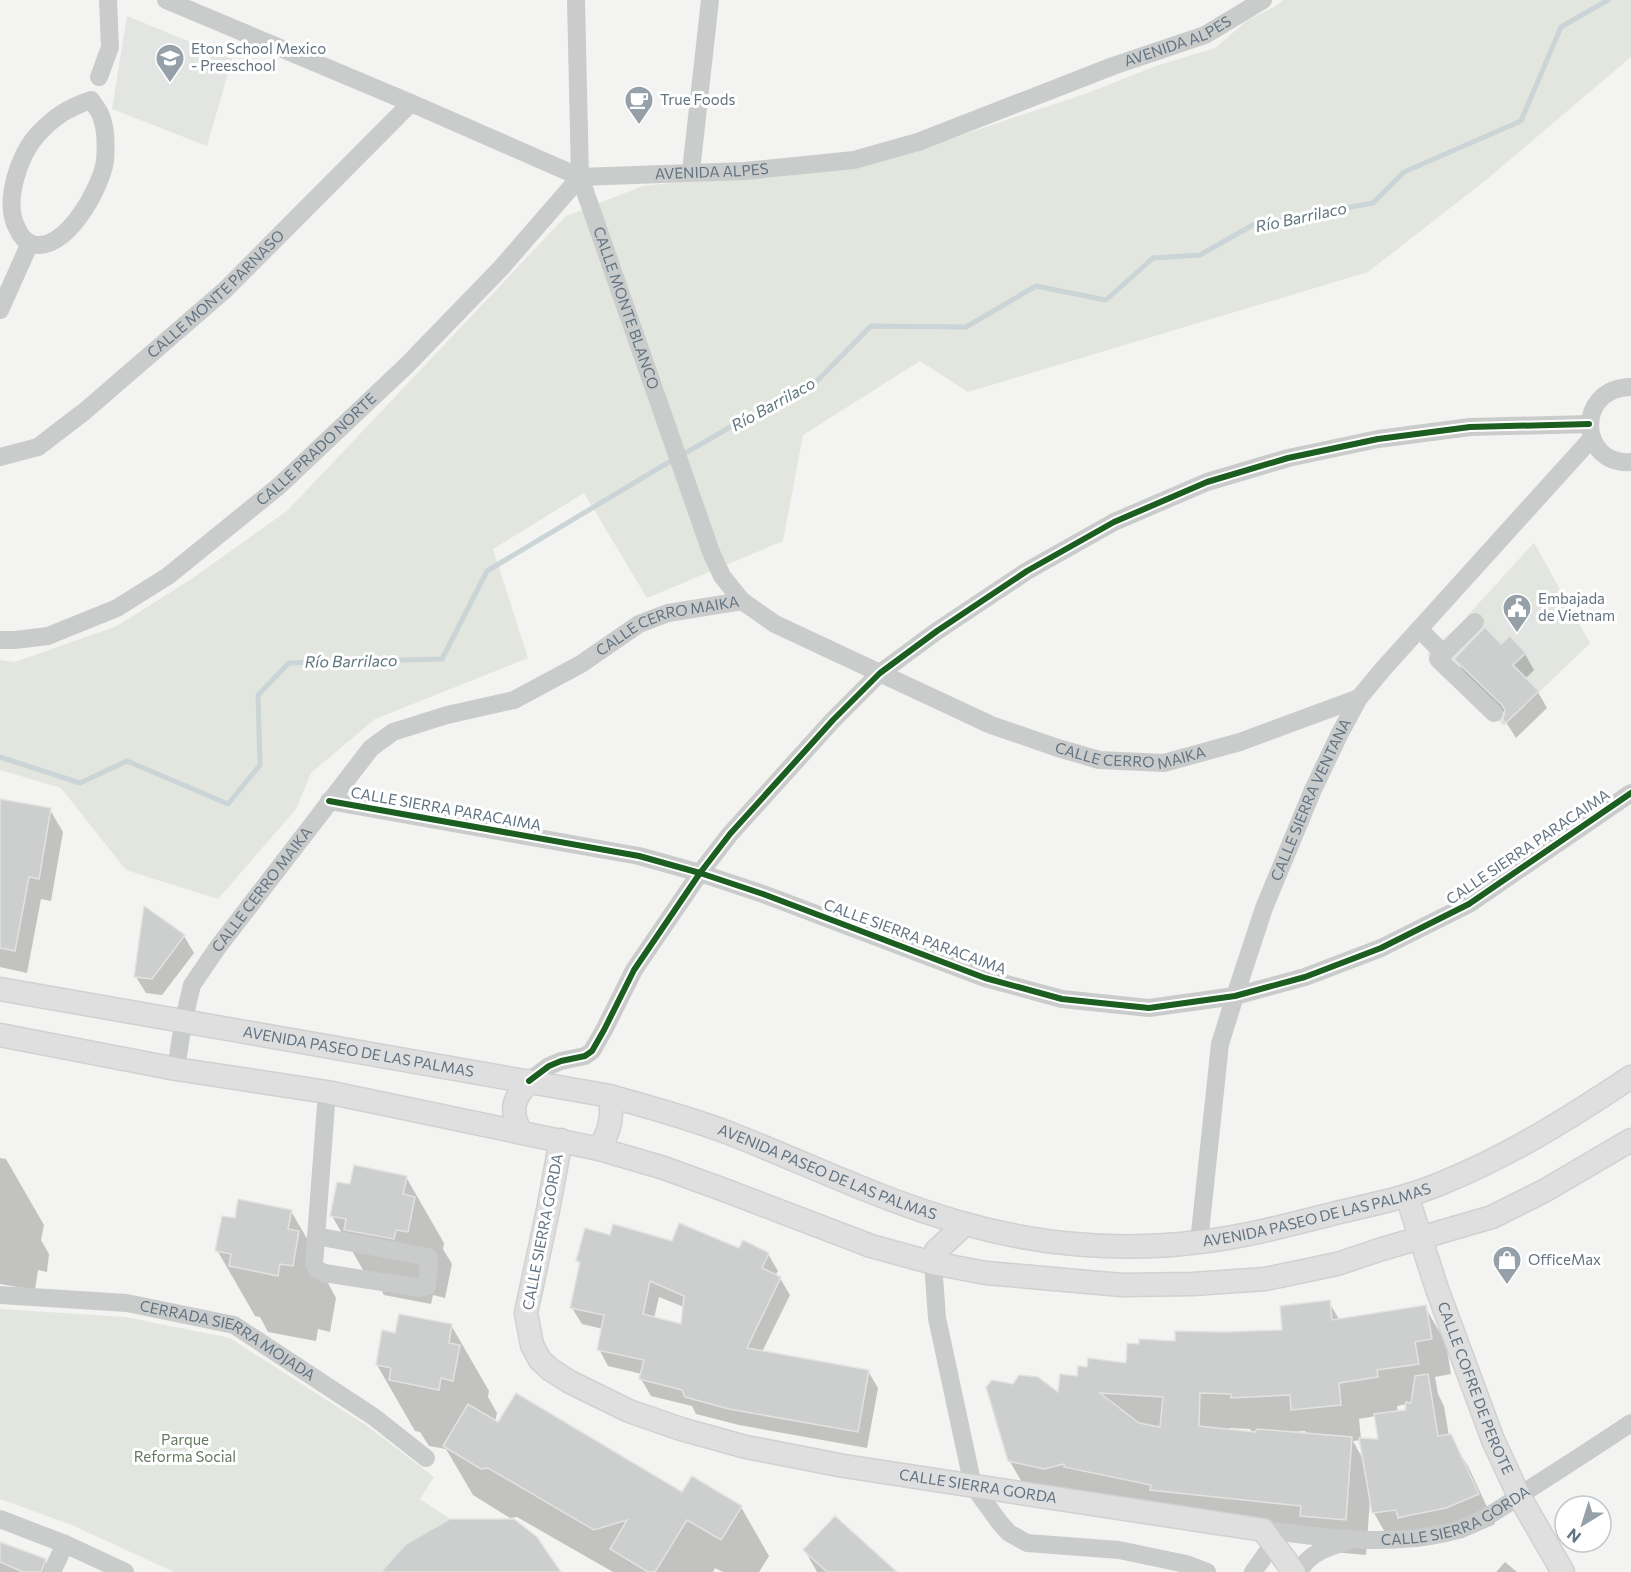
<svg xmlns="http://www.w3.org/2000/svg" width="1631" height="1572" font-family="Commissioner,sans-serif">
	<rect width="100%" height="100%" fill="#f3f3f1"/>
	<g fill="#e3e5e3">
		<polygon points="127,16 232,59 207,146 112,109"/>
		<polygon points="1534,543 1590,643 1504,726 1427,654 1460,624"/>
	</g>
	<g fill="#e2e6df">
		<polygon points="1284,0 1631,0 1631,57 1486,180 1368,272 968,392 920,361 803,435 783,541 647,598 584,493 493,549 528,658 375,719 311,773 296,809 218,899 126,870 61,788 0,770 0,660 15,662 117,626 193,578 287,511 566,216 643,186 672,183 777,177 858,166 920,149 1085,94 1156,66 1215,48 1248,20 1274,7"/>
		<polygon points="1534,543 1550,571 1542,584 1549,598 1529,618 1515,606 1495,626 1507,639 1501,644 1470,613"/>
		<polygon points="1565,625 1567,629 1573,626 1590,643 1539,691 1518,670"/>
		<polygon points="0,1309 125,1317 230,1338 367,1426 434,1477 420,1499 450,1519 406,1544 381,1572 174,1572 72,1525 0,1499"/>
	</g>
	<g fill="#0003" fill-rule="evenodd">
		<polygon points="1501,646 1525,654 1534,670 1525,679 1538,692 1547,708 1516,738 1504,719 1506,714 1465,675 1456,659"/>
		<polygon points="0,801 50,810 63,832 51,901 41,899 27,973 0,967"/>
		<polygon points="146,909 184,936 194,953 162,995 146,993 136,977"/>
		<polygon points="0,1158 6,1159 44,1225 41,1240 49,1254 47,1272 38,1270 35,1290 0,1284"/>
		<polygon points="406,1177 444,1243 443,1249 452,1264 445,1298 433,1295 431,1304 384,1295 377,1283 370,1282 332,1216 352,1186"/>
		<polygon points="291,1211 329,1277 328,1283 336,1298 330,1332 318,1329 316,1341 268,1332 260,1317 255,1316 217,1250"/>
		<path d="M611,1237L739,1250L743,1242L768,1254L778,1271L775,1276L780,1278L790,1295L762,1352L868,1371L878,1388L867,1448L739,1425L696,1414L692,1406L651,1396L641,1379L642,1374L608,1366L599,1349L603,1329L582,1324L572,1308L581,1266L578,1261ZM659,1297L684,1307L682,1326L654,1318Z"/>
		<path d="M1329,1302L1340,1321L1425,1307L1446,1343L1451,1374L1435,1377L1438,1394L1444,1406L1449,1436L1468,1466L1495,1524L1463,1538L1417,1547L1413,1540L1391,1543L1374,1513L1370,1499L1366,1555L1322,1551L1316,1541L1030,1496L1009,1460L1060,1395L1089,1369L1128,1364L1176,1342L1224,1334L1284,1331ZM1407,1404L1406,1411L1398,1412L1397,1406ZM1376,1416L1379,1441L1361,1439L1359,1419ZM1229,1428L1250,1429L1253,1434L1229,1431ZM1305,1431L1307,1435L1290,1434V1432ZM1361,1440L1364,1461L1353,1441Z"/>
		<polygon points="451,1325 489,1391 488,1397 497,1413 495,1422 683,1495 741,1507 769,1556 759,1572 723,1572 715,1568 713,1572 613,1572 517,1517 510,1518 473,1495 446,1449 429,1446 420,1432 415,1431 377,1365 397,1335"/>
		<polygon points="0,1543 45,1560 51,1572 0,1572"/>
		<polygon points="805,1551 894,1572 817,1572"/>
		<polygon points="1505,1562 1517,1572 1496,1572"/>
	</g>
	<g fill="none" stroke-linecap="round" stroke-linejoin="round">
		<g stroke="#cbd4d6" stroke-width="5">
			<polyline points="682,455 732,426 814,384 871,326 966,327 1036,286 1106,300 1153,258 1200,255 1253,225 1373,203 1404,172 1521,121 1561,27 1608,0"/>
			<polyline points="0,757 80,783 127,761 228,804 260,765 258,695 289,663 442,659 487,571 674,459"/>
		</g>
	</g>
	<g fill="#cdcece" stroke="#e2e2e1" stroke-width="1.5" fill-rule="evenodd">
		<polygon points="1485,627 1501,644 1510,636 1526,653 1513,665 1539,691 1506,723 1503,720 1505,710 1502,705 1454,659"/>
		<polygon points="0,799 51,808 39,879 29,877 15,951 0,948"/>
		<polygon points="144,906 185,935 152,979 134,977"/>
		<polygon points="354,1165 407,1176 403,1194 415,1197 408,1232 396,1230 394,1239 344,1230 346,1219 330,1216 337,1182 350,1184"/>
		<polygon points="238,1199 292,1210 288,1229 299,1231 293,1266 280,1264 278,1276 229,1266 231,1254 215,1251 222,1216 235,1218"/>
		<path d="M679,1223L739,1248L743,1240L769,1253L762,1268L781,1277L747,1348L869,1370L858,1432L729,1409L685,1397L682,1390L639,1379L644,1360L597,1350L604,1315L570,1308L580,1262L576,1261L585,1228L610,1235L613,1224L672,1241ZM650,1281L684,1296L681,1324L643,1314Z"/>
		<path d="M1330,1300L1332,1320L1426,1305L1432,1339L1415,1342L1419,1364L1377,1370L1378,1377L1339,1383L1341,1405L1291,1410L1290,1395L1231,1398V1394L1200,1393L1199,1426L1255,1432L1257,1429L1352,1437L1346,1520L1300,1516L1301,1506L1150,1490L1151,1485L1064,1467V1464L1044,1469L1008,1461L986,1387L992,1380L1013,1384L1019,1375L1038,1377L1058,1392L1060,1374L1077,1376L1078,1366L1087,1367L1088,1358L1126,1363L1127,1343L1139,1344V1339L1175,1341V1331L1224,1332L1282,1330L1280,1306ZM1100,1393L1163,1397L1160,1427L1139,1423Z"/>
		<polygon points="399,1314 452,1324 449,1343 460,1345 453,1381 441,1378 439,1390 389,1380 391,1368 376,1365 382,1330 395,1333"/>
		<polygon points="1428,1374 1438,1436 1451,1434 1479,1494 1446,1508 1406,1516 1398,1518 1396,1510 1372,1513 1359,1438 1378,1439 1374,1414 1405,1410 1406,1402 1411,1403 1415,1376"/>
		<polygon points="516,1393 682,1492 692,1476 742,1506 721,1540 687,1520 655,1572 648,1572 610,1549 627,1520 594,1530 488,1468 481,1469 443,1446 468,1404 498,1422"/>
		<polygon points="835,1516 897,1572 827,1572 803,1550"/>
		<polygon points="450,1519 514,1519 537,1537 561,1572 381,1572 406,1544"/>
		<polygon points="0,1542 46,1559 41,1572 23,1572 0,1562"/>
	</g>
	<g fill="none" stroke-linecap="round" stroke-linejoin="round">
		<g stroke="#d0d1d0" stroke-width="25">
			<g id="major">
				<path id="s9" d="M0,989L610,1096C651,1108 694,1119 734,1135C810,1165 883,1201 962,1223C1038,1245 1121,1252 1199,1242C1244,1237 1289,1225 1332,1214C1369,1205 1407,1198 1442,1183C1509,1156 1571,1117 1631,1077"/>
				<polyline points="0,1035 176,1069 327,1092 599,1149 664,1168 727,1191 871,1246 933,1263 986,1273 1122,1285 1193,1284 1265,1279 1337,1264 1382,1249 1492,1217 1544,1191 1631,1140"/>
				<path d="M520,1131C509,1109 514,1098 529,1081"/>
				<path id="s10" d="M561,1140L548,1210L526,1313L532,1345L540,1360L551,1370L570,1382L629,1411L681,1429L746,1447L844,1466L1263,1530L1294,1572"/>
				<path d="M599,1149C610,1131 613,1117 610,1096"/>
				<path id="s11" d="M1407,1196L1437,1289L1493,1440L1519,1496L1563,1572"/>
				<polyline points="933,1263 936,1251 965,1224"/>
			</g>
		</g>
		<g stroke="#cacccc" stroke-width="18">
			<path id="s1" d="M166,0L411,103L580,177L745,171L854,160L918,142L1113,66L1205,35L1263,0"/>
			<path id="s2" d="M576,0L580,177L711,552L722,576L742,601L775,624L991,725L1058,748L1099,760L1164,763L1240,742L1359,698"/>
			<polyline points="99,77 110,47 108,0"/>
			<path d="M91,100C94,105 99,110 101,116C106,128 106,148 105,161C101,188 65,254 32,244C24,241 20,235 17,228C3,202 19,155 38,134C55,116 68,108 91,100Z"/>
			<polyline points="691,171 710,0"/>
			<polyline points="0,310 30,243"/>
			<path d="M1631,387C1574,388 1579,466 1631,462"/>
			<path id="s3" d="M0,457L38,447L85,411L225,290L411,103"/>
			<polyline points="1475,622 1438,659 1494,713"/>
			<polyline points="1419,629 1443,653"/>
			<path id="s4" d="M0,640H15L48,636L117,608L168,576L279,486L407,365L501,268L580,177"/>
			<polyline points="329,801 639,856 700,873 763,894 985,978 1062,999 1149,1008 1235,996 1305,977 1381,948 1469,904 1631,793"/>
			<path id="s5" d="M176,1069L183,1023L192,985L218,947L371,748L393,732L447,715L514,700L581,664L639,624L668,613L742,601"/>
			<polyline points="529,1081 549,1066 561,1061 585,1056 592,1051 604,1030 634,970 700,873 730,834 833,720 880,673 937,631 1027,571 1114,522 1207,482 1288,458 1378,439 1470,427 1589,424"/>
			<polyline points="316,1236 428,1257 429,1260 427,1286 421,1288 324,1273 317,1269 314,1264 327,1092"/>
			<path id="s6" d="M1199,1242L1220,1044L1235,996L1264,908L1312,792L1340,733L1359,698L1383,669L1592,438"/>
			<polyline points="933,1263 937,1318 973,1486 1000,1523 1009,1533 1027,1543 1119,1550 1186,1564 1207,1572"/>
			<path id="s7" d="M0,1295L127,1303L234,1325L374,1417L426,1458"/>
			<polyline points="0,1519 65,1544 125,1572"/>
			<path id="s8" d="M1263,1530C1324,1537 1384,1547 1446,1533C1478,1526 1504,1506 1531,1488C1564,1467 1598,1445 1631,1423"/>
			<polyline points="52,1572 65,1544"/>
			<polyline points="1253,1572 1273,1544"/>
			<path d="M1299,1572C1308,1554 1327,1547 1345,1542"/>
		</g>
		<use href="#major" stroke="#dfdfe0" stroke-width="22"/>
		<g stroke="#fff" stroke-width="10">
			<g id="cycleway">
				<polyline points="329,801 639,856 700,873 763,894 985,978 1062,999 1149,1008 1235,996 1305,977 1381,948 1469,904 1631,793"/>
				<polyline points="529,1081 549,1066 561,1061 585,1056 592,1051 604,1030 634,970 700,873 730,834 833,720 880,673 937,631 1027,571 1114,522 1207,482 1288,458 1378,439 1470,427 1589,424"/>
			</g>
		</g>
		<use href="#cycleway" stroke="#1b5e20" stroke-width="6"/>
	</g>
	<defs>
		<g id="school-pin" transform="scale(1.5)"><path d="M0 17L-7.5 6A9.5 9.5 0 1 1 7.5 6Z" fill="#95a0a9" stroke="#fff"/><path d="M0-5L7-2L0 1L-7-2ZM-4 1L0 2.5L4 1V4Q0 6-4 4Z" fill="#fff"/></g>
		<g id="cafe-pin" transform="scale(1.5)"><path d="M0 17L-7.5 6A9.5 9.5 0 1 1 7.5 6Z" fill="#95a0a9" stroke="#fff"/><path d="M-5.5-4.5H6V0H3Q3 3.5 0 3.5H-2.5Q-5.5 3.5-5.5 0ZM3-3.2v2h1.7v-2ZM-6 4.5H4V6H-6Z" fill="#fff"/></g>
		<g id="civic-pin" transform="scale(1.5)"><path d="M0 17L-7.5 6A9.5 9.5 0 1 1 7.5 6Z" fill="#95a0a9" stroke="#fff"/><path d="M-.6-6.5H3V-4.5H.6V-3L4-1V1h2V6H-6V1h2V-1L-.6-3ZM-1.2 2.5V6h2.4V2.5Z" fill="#fff"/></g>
		<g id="shop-pin" transform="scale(1.5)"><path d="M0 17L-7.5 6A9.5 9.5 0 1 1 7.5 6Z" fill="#95a0a9" stroke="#fff"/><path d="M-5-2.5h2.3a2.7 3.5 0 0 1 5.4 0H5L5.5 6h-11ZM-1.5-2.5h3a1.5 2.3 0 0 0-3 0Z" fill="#fff"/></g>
	</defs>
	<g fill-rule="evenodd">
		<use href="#school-pin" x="170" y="58"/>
		<use href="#cafe-pin" x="639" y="100"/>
		<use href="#civic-pin" x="1517" y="608"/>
		<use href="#shop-pin" x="1507" y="1260"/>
	</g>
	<g text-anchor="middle" stroke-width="6" stroke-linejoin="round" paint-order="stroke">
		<g font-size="15" fill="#627382" stroke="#fff">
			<text dy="5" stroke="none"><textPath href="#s1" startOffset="1070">AVENIDA ALPES</textPath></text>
			<text dy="5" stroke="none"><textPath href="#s1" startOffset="582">AVENIDA ALPES</textPath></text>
			<text dy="5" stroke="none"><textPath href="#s3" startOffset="274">CALLE MONTE PARNASO</textPath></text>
			<text dy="5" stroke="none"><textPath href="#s2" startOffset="316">CALLE MONTE BLANCO</textPath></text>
			<text dy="5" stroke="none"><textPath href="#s4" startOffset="378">CALLE PRADO NORTE</textPath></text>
			<text dy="5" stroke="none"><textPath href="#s5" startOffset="708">CALLE CERRO MAIKA</textPath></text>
			<text dy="5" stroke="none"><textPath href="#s2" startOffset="1056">CALLE CERRO MAIKA</textPath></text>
			<text dy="5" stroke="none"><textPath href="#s6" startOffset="460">CALLE SIERRA VENTANA</textPath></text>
			<text transform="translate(446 809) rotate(10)" y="5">CALLE SIERRA PARACAIMA</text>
			<text transform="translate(1528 847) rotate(-34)" y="5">CALLE SIERRA PARACAIMA</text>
			<text dy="5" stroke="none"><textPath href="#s5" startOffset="204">CALLE CERRO MAIKA</textPath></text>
			<text transform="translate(915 937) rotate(20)" y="5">CALLE SIERRA PARACAIMA</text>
			<text dy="5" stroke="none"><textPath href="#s9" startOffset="364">AVENIDA PASEO DE LAS PALMAS</textPath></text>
			<text dy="5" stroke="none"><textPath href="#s9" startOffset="850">AVENIDA PASEO DE LAS PALMAS</textPath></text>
			<text dy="5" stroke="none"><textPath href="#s9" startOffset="1354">AVENIDA PASEO DE LAS PALMAS</textPath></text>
			<text transform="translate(543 1232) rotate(-79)" y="5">CALLE SIERRA GORDA</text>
			<text dy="5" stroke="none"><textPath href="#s7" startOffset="236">CERRADA SIERRA MOJADA</textPath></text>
			<text dy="5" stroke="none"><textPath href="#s11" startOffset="204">CALLE COFRE DE PEROTE</textPath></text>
			<text dy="5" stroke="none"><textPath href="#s10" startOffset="687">CALLE SIERRA GORDA</textPath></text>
			<text dy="5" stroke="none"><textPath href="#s8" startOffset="198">CALLE SIERRA GORDA</textPath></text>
		</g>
		<g font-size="15" fill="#627382" stroke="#fff" text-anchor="start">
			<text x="191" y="54">Eton School Mexico<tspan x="191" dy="17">- Preeschool</tspan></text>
			<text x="660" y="105">True Foods</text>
			<text x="1538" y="604">Embajada<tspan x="1538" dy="17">de Vietnam</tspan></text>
			<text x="1528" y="1265">OfficeMax</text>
		</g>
		<g font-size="15" fill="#667961" stroke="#fff">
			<text x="185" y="1445">Parque<tspan x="185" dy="17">Reforma Social</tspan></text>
		</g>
		<g font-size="16" font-style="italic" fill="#5e767f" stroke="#fff">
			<text transform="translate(1301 217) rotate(-12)" y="6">Río Barrilaco</text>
			<text transform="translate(773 404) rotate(-29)" y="6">Río Barrilaco</text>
			<text transform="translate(351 661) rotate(-1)" y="6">Río Barrilaco</text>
		</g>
	</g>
	<g transform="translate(1583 1524) rotate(218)"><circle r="28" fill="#ffffff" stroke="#c0c7cd" stroke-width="1.5"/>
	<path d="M0-4.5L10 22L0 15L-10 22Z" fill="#95a0a9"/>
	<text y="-9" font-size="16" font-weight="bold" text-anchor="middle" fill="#627382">N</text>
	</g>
</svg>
